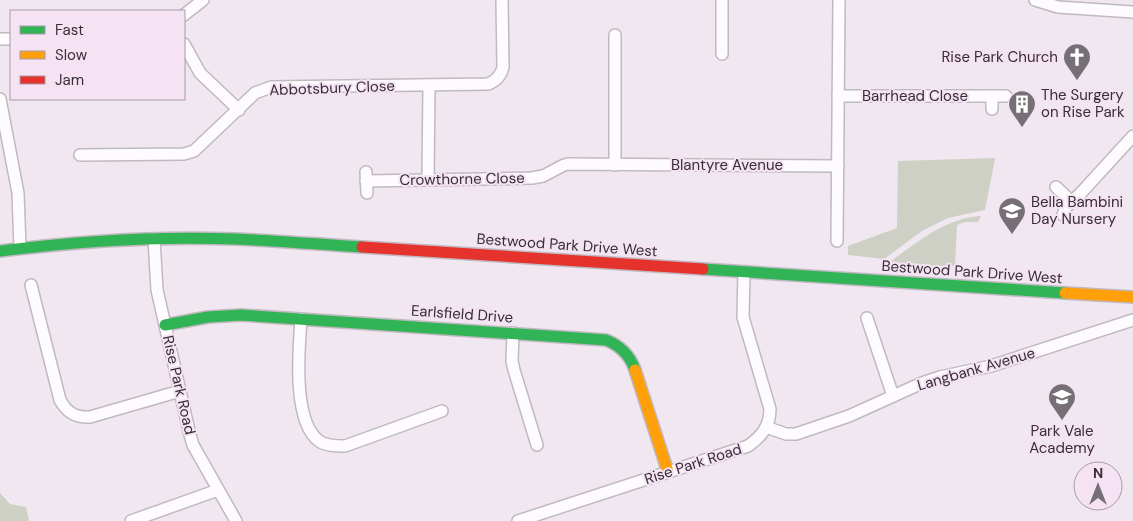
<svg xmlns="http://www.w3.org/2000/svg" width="1133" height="521" font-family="'DM Sans',sans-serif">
	<rect width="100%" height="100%" fill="#f1e7f0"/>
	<g fill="#ced0c5">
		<polygon points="995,158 985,210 948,218 922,231 884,259 848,255 848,246 897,228 898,161"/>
		<path d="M981,216L978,222H965L957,225L955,266H913L891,261C919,241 946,218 981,216Z"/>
		<polygon points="0,493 10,504 26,507 29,521 0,521"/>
	</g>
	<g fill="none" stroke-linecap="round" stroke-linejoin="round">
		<g stroke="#c1b9c0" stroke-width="14">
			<g id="street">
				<polyline points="722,0 722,54"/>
				<polyline points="1035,0 1058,7 1133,12"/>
				<polyline points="184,15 203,0"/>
				<polyline points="615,35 615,165"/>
				<polyline points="0,39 11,39"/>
				<polyline points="184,44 200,73 239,110"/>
				<polyline points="838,96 1006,96"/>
				<polyline points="992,96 992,109"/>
				<polyline points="0,99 18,193 20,248"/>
				<path d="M80,155L184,154L194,151L255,93L271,87L488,84C496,81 501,76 503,67L502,0"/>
				<polyline points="366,172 367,193"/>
				<polyline points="428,180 429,85"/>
				<polyline points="366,181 532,178 543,176 564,165 568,164 838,166"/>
				<polyline points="1056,187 1072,202"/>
				<polyline points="1063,215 1066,207 1080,194 1133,136"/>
				<polyline points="154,239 157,290 190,435 193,445 236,521"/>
				<polyline points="837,241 839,0"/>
				<path d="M31,285L60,400C67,413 76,418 90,417L180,391"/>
				<polyline points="867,318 893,396"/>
				<path d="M301,319C299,348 292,421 319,441C326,446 336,446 345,446L442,411"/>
				<polyline points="513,333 512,361 514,370 537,445"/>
				<polyline points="766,427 786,434 796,434 849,416 922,383 940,377 991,366 1133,320"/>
				<polyline points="131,521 218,490"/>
				<path d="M518,521L748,446C762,436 770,426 770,409L743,317L744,272"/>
			</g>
		</g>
		<g stroke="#c1b9c0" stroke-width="14">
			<g id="fast">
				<path d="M0,251C78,241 158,236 236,239C278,241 320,244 362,247"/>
				<polyline points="703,269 1065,293"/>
				<path d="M165,325L208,317L241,315L606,340C621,346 630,355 635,370"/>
			</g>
		</g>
		<g stroke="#c1b9c0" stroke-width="14">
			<g id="slow">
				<polyline points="1065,293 1133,297"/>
				<polyline points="635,370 668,472"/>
			</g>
		</g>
		<g stroke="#c1b9c0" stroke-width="14">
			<polyline id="jam" points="362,247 703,269"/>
		</g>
		<use href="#street" stroke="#fdfbfd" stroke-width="11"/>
		<use href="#fast" stroke="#30b455" stroke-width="11"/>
		<use href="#slow" stroke="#ff9f0a" stroke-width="11"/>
		<use href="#jam" stroke="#e5322d" stroke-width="11"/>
	</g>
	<defs>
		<g id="church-pin" transform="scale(1.4375)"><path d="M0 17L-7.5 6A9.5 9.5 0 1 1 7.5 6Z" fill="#776f76" stroke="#f5e3f4"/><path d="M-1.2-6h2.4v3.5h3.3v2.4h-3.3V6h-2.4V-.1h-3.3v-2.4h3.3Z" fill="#fff"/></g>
		<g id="building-pin" transform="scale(1.4375)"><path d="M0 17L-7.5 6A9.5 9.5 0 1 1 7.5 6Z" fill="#776f76" stroke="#f5e3f4"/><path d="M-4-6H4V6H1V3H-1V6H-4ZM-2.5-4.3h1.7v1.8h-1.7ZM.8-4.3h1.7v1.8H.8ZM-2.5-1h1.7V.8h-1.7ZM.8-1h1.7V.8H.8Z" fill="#fff"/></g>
		<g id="school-pin" transform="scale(1.4375)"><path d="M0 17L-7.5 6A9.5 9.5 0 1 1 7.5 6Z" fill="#776f76" stroke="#f5e3f4"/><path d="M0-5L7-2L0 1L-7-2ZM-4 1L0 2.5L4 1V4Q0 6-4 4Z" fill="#fff"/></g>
	</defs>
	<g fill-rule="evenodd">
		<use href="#church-pin" x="1077" y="57"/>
		<use href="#building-pin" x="1022" y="104"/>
		<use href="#school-pin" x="1012" y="211"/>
		<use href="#school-pin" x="1062" y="397"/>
	</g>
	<g text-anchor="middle" stroke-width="4" stroke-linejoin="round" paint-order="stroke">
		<g font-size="15" fill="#362f35" stroke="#f5e3f4" text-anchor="start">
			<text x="1058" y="62" text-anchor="end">Rise Park Church</text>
			<text x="1041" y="100">The Surgery<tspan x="1041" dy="17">on Rise Park</tspan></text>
			<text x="1031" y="207">Bella Bambini<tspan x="1031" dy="17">Day Nursery</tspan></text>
			<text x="1062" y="436" text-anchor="middle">Park Vale<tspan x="1062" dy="17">Academy</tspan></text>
		</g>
		<g font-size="15" fill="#362f35" stroke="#f5e3f4">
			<text transform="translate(332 88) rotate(-2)" y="5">Abbotsbury Close</text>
			<text x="915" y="101">Barrhead Close</text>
			<text x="727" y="170">Blantyre Avenue</text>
			<text transform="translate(462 179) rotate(-1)" y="5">Crowthorne Close</text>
			<text transform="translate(567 245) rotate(4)" y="5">Bestwood Park Drive West</text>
			<text transform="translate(972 272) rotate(4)" y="5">Bestwood Park Drive West</text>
			<text transform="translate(462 314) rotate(4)" y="5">Earlsfield Drive</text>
			<text transform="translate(976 369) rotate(-16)" y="5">Langbank Avenue</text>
			<text transform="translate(179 385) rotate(77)" y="5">Rise Park Road</text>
			<text transform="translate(693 464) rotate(-18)" y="5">Rise Park Road</text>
		</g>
	</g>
	<rect x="10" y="10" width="175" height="90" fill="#f5e3f4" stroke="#a99ba8"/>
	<rect x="20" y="26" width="25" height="8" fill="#30b455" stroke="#a99ba8"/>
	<text x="55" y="35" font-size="15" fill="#362f35">Fast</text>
	<rect x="20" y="51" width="25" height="8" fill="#ff9f0a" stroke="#a99ba8"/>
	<text x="55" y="60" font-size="15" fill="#362f35">Slow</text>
	<rect x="20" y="76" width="25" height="8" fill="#e5322d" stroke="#a99ba8"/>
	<text x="55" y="85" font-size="15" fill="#362f35">Jam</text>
	<g transform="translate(1098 486)"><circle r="24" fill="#f5e3f4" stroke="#a99ba8"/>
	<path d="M0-4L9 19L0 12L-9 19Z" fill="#776f76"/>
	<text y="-8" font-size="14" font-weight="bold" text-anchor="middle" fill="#362f35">N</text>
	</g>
</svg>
